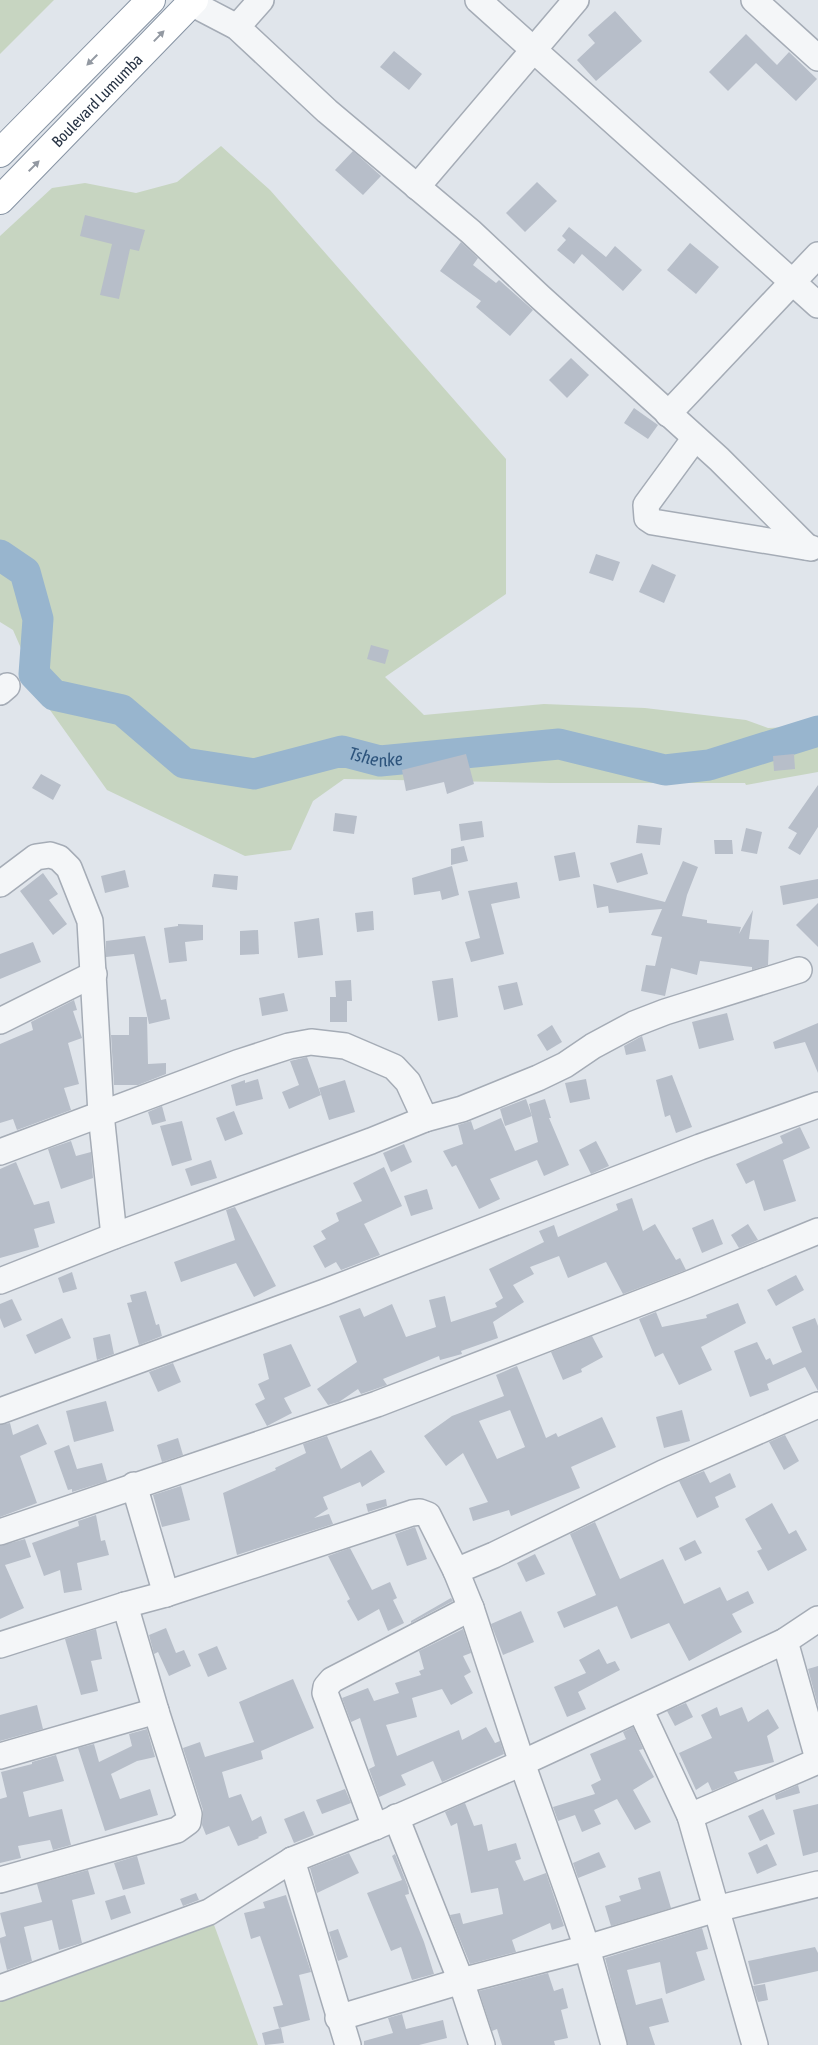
<svg xmlns="http://www.w3.org/2000/svg" width="818" height="2045" font-family="'Asap Condensed',sans-serif">
	<rect width="100%" height="100%" fill="#e0e5eb"/>
	<g fill="#c7d5c1">
		<polygon points="0,0 54,0 0,54"/>
		<polygon points="221,146 270,190 506,459 506,594 385,677 424,715 544,704 645,708 746,720 768,728 791,727 818,722 818,772 746,785 745,783 551,783 344,779 313,801 291,850 245,856 107,790 45,703 13,630 0,622 0,236 52,188 85,183 136,193 177,182"/>
		<polygon points="213,1922 258,2045 0,2045 0,1999"/>
	</g>
	<g fill="none" stroke-linecap="round" stroke-linejoin="round">
		<path stroke="#98b5ce" stroke-width="31" id="s1" d="M0,555L25,572L38,619L34,674L54,695L122,710L184,763L254,774L342,751L380,761L559,744L665,770L709,765L818,731"/>
	</g>
	<g fill="#b7bec9" fill-rule="evenodd">
		<polygon points="615,11 642,41 596,81 577,60 595,43 588,35"/>
		<polygon points="746,34 777,65 789,52 817,79 796,101 756,63 728,91 709,72"/>
		<polygon points="394,51 422,74 409,90 380,67"/>
		<polygon points="353,151 381,176 363,195 335,170"/>
		<polygon points="537,182 557,201 525,232 506,213"/>
		<polygon points="85,215 145,230 139,251 130,249 119,299 100,295 112,244 80,236"/>
		<polygon points="569,227 606,257 615,246 642,270 623,291 582,254 574,264 557,250 566,240 562,236"/>
		<polygon points="461,242 478,258 473,265 496,283 499,280 533,310 510,336 476,307 481,301 440,271"/>
		<polygon points="690,243 719,267 696,294 667,270"/>
		<polygon points="571,358 589,375 567,398 549,380"/>
		<polygon points="634,408 658,425 648,439 624,423"/>
		<polygon points="596,554 620,562 613,581 589,573"/>
		<polygon points="652,564 676,575 664,603 639,592"/>
		<polygon points="371,645 389,650 385,664 367,659"/>
		<polygon points="466,754 474,784 447,794 444,782 406,791 402,770"/>
		<polygon points="794,754 795,769 774,771 773,756"/>
		<polygon points="41,774 61,785 53,800 32,788"/>
		<polygon points="818,785 818,827 800,855 788,848 797,833 788,828"/>
		<polygon points="335,813 357,816 354,834 333,831"/>
		<polygon points="482,821 484,837 461,841 459,824"/>
		<polygon points="638,825 662,828 660,845 636,843"/>
		<polygon points="746,828 762,832 757,854 741,851"/>
		<polygon points="714,840 732,840 733,854 715,854"/>
		<polygon points="464,846 468,861 451,865 451,849"/>
		<polygon points="575,852 580,877 559,881 554,856"/>
		<polygon points="642,853 648,874 617,883 610,863"/>
		<polygon points="683,861 698,867 687,895 682,916 707,920 707,923 741,927 739,934 753,910 749,939 769,940 768,965 752,970 752,967 700,961 697,975 671,968 665,996 641,991 646,965 655,966 662,937 651,935 662,909 609,913 608,906 597,908 593,884 665,902"/>
		<polygon points="452,866 459,895 442,900 440,891 414,895 412,878"/>
		<polygon points="125,870 129,887 105,893 101,876"/>
		<polygon points="43,873 58,894 49,900 67,924 53,935 20,891"/>
		<polygon points="214,874 238,876 237,890 212,887"/>
		<polygon points="818,879 818,898 783,905 780,886"/>
		<polygon points="517,882 520,898 491,904 504,954 471,962 465,942 480,938 468,891"/>
		<polygon points="818,903 818,947 796,925"/>
		<polygon points="373,911 374,930 357,932 355,913"/>
		<polygon points="319,918 323,955 298,958 294,922"/>
		<polygon points="178,924 203,925 203,940 185,942 187,961 169,963 164,928 178,926"/>
		<polygon points="258,930 259,954 240,955 240,931"/>
		<polygon points="145,936 161,1000 166,999 170,1019 149,1024 134,954 106,957 106,941"/>
		<polygon points="33,942 41,962 0,979 0,954"/>
		<polygon points="453,978 458,1017 438,1021 432,981"/>
		<polygon points="351,980 352,1001 347,1001 347,1022 330,1022 330,997 336,997 335,981"/>
		<polygon points="517,982 523,1005 504,1010 498,986"/>
		<polygon points="284,993 288,1011 262,1016 259,998"/>
		<polygon points="74,1000 77,1010 73,1011 82,1038 68,1043 79,1084 64,1088 71,1110 17,1130 13,1119 0,1123 0,1044 33,1030 31,1022"/>
		<polygon points="727,1013 734,1040 699,1049 692,1022"/>
		<polygon points="129,1017 147,1017 148,1064 166,1063 166,1074 138,1085 114,1085 111,1035 129,1035"/>
		<polygon points="818,1023 818,1073 805,1042 775,1049 773,1042"/>
		<polygon points="552,1025 562,1042 547,1051 537,1035"/>
		<polygon points="642,1036 646,1051 626,1055 624,1046"/>
		<polygon points="307,1057 321,1095 289,1109 282,1092 299,1085 290,1061"/>
		<polygon points="672,1075 692,1127 676,1133 670,1115 665,1117 656,1080"/>
		<polygon points="258,1079 263,1099 236,1106 231,1085 245,1080 245,1083"/>
		<polygon points="586,1079 590,1099 570,1103 565,1083"/>
		<polygon points="345,1080 355,1112 329,1120 319,1088"/>
		<polygon points="526,1099 532,1116 505,1126 500,1109"/>
		<polygon points="545,1099 551,1118 549,1118 569,1165 544,1176 537,1160 490,1179 500,1199 479,1209 456,1165 452,1167 443,1151 463,1144 458,1125 471,1121 474,1130 501,1118 515,1151 538,1142 529,1104"/>
		<polygon points="162,1106 166,1121 152,1125 148,1112"/>
		<polygon points="234,1111 243,1134 225,1141 216,1118"/>
		<polygon points="182,1121 192,1160 172,1166 160,1126"/>
		<polygon points="800,1127 810,1148 783,1160 796,1201 764,1211 754,1180 746,1184 736,1164 783,1143 780,1136"/>
		<polygon points="71,1141 76,1156 91,1152 93,1178 61,1189 48,1149"/>
		<polygon points="596,1141 609,1166 591,1174 579,1150"/>
		<polygon points="404,1144 412,1162 391,1172 383,1153"/>
		<polygon points="211,1160 217,1178 191,1186 185,1169"/>
		<polygon points="16,1162 34,1205 49,1201 55,1223 34,1229 39,1247 0,1258 0,1169"/>
		<polygon points="384,1167 402,1206 364,1224 380,1255 341,1270 336,1262 325,1268 313,1246 326,1239 321,1231 339,1221 336,1213 362,1201 353,1183"/>
		<polygon points="427,1189 433,1209 411,1216 404,1196"/>
		<polygon points="632,1198 643,1231 655,1224 676,1260 680,1258 686,1270 623,1294 606,1262 568,1278 559,1256 530,1267 534,1274 513,1285 524,1302 493,1322 498,1338 461,1351 462,1354 440,1360 439,1356 383,1379 387,1385 361,1394 358,1389 339,1402 328,1405 317,1389 357,1362 339,1316 360,1308 364,1317 392,1304 406,1337 436,1327 429,1300 445,1296 451,1322 497,1307 495,1303 503,1298 489,1269 544,1242 539,1231 554,1225 558,1237 618,1210 616,1204"/>
		<polygon points="235,1207 276,1286 254,1297 236,1263 181,1282 174,1262 235,1240 226,1210"/>
		<polygon points="713,1219 723,1244 702,1253 692,1228"/>
		<polygon points="748,1224 758,1240 739,1248 731,1235"/>
		<polygon points="72,1272 77,1289 63,1293 58,1278"/>
		<polygon points="796,1275 804,1290 776,1306 767,1290"/>
		<polygon points="146,1291 156,1325 159,1324 162,1336 139,1345 127,1303 132,1302 130,1295"/>
		<polygon points="12,1299 22,1320 4,1328 0,1318 0,1304"/>
		<polygon points="738,1303 746,1323 701,1347 712,1370 679,1385 663,1353 655,1357 639,1319 656,1312 662,1327 707,1318 706,1315"/>
		<polygon points="62,1318 71,1338 35,1354 26,1335"/>
		<polygon points="815,1318 818,1326 818,1391 805,1367 767,1384 769,1390 750,1397 734,1351 757,1342 766,1360 770,1358 773,1365 802,1352 792,1327"/>
		<polygon points="110,1334 114,1354 97,1360 93,1338"/>
		<polygon points="592,1336 603,1357 581,1369 582,1372 563,1380 551,1352"/>
		<polygon points="291,1344 311,1386 284,1398 292,1413 267,1426 255,1404 265,1399 258,1384 269,1379 263,1354"/>
		<polygon points="173,1363 181,1382 158,1392 149,1372"/>
		<path d="M517,1366L546,1438L556,1433L558,1437L602,1417L616,1447L571,1467L580,1488L511,1516L509,1510L473,1521L469,1508L488,1502L463,1453L446,1466L424,1436L452,1416L504,1396L496,1375ZM510,1410L525,1447L497,1459L479,1421Z"/>
		<polygon points="106,1401 114,1431 74,1442 66,1411"/>
		<polygon points="682,1410 690,1441 664,1448 656,1417"/>
		<polygon points="10,1423 13,1435 38,1424 47,1444 20,1456 37,1503 0,1517 0,1425"/>
		<polygon points="785,1435 799,1461 784,1470 769,1442"/>
		<polygon points="327,1436 341,1469 371,1450 385,1472 362,1487 360,1482 323,1497 328,1509 314,1518 329,1514 333,1524 237,1555 223,1493 276,1470 275,1468 306,1453 303,1444"/>
		<polygon points="178,1438 183,1455 162,1462 157,1445"/>
		<polygon points="69,1445 77,1469 102,1463 107,1481 72,1492 72,1489 68,1490 54,1451"/>
		<polygon points="704,1471 710,1483 730,1473 736,1487 715,1497 719,1507 697,1518 679,1481"/>
		<polygon points="181,1486 190,1520 162,1527 153,1495"/>
		<polygon points="386,1499 387,1506 368,1512 366,1504"/>
		<polygon points="772,1503 789,1534 796,1530 807,1550 768,1571 757,1551 762,1549 745,1519"/>
		<polygon points="96,1515 101,1541 105,1540 109,1555 77,1563 82,1590 64,1593 60,1570 44,1576 32,1543 79,1526 78,1521"/>
		<polygon points="595,1522 620,1579 663,1559 684,1604 720,1587 727,1601 748,1591 754,1603 732,1614 742,1632 689,1661 669,1623 631,1639 617,1606 564,1628 557,1612 596,1595 570,1534"/>
		<polygon points="415,1527 427,1559 407,1566 395,1534"/>
		<polygon points="25,1539 31,1557 5,1565 24,1608 0,1619 0,1546"/>
		<polygon points="695,1540 702,1553 685,1561 679,1548"/>
		<polygon points="350,1548 372,1590 390,1582 397,1598 393,1600 404,1623 388,1631 379,1609 358,1621 347,1601 350,1599 328,1556"/>
		<polygon points="535,1554 545,1574 526,1582 517,1563"/>
		<polygon points="451,1598 453,1601 411,1623 411,1621"/>
		<polygon points="521,1611 534,1642 503,1655 491,1624"/>
		<polygon points="166,1628 176,1653 184,1650 191,1666 169,1676 158,1652 154,1654 149,1635"/>
		<polygon points="96,1629 102,1659 91,1661 98,1691 81,1695 65,1639"/>
		<polygon points="463,1629 471,1653 463,1656 471,1672 464,1676 473,1693 451,1705 442,1689 412,1698 417,1717 386,1725 397,1756 459,1730 462,1740 486,1727 495,1743 500,1741 504,1754 442,1782 433,1761 401,1775 406,1785 379,1797 369,1769 375,1766 360,1718 351,1722 342,1698 368,1688 374,1701 399,1693 395,1683 421,1675 419,1671 424,1669 419,1651"/>
		<polygon points="217,1646 227,1669 208,1677 198,1654"/>
		<polygon points="599,1649 607,1664 615,1661 620,1670 578,1692 586,1709 567,1717 554,1687 586,1673 579,1660"/>
		<polygon points="818,1666 818,1706 808,1669"/>
		<polygon points="293,1679 314,1728 261,1751 263,1759 222,1772 229,1798 241,1794 252,1821 261,1816 267,1833 258,1837 259,1838 238,1846 229,1826 206,1835 202,1825 203,1810 183,1748 200,1742 205,1757 254,1742 239,1702"/>
		<polygon points="686,1703 693,1717 675,1726 667,1711"/>
		<polygon points="37,1705 43,1729 0,1741 0,1715"/>
		<polygon points="717,1707 720,1716 742,1707 748,1722 768,1709 779,1728 767,1736 774,1762 734,1772 738,1780 712,1791 708,1782 696,1790 679,1753 712,1738 701,1715"/>
		<polygon points="633,1727 643,1749 639,1750 654,1777 633,1790 651,1822 635,1830 617,1799 594,1810 601,1824 582,1832 575,1815 558,1821 553,1807 595,1794 591,1785 601,1780 590,1754 626,1739 623,1732"/>
		<polygon points="147,1729 155,1757 137,1761 111,1774 120,1799 150,1789 158,1815 105,1831 78,1748 94,1744 99,1762 132,1746 129,1734"/>
		<polygon points="56,1755 64,1781 23,1792 29,1817 62,1809 71,1845 53,1850 50,1840 18,1846 21,1858 0,1863 0,1799 7,1797 1,1772 32,1764 32,1762"/>
		<polygon points="798,1785 800,1793 776,1800 775,1795"/>
		<polygon points="345,1789 351,1803 322,1814 316,1800"/>
		<polygon points="465,1803 474,1826 482,1824 488,1851 516,1843 521,1859 515,1861 524,1881 546,1873 564,1926 552,1930 550,1923 512,1940 516,1952 470,1964 450,1915 460,1913 463,1924 503,1914 498,1888 471,1893 457,1823 451,1826 445,1812"/>
		<polygon points="818,1804 818,1852 803,1856 793,1810"/>
		<polygon points="763,1809 775,1834 760,1841 748,1816"/>
		<polygon points="304,1811 314,1835 294,1843 284,1819"/>
		<polygon points="767,1844 777,1865 757,1874 748,1853"/>
		<polygon points="599,1852 606,1867 578,1878 573,1863"/>
		<polygon points="349,1853 359,1873 317,1893 310,1868"/>
		<polygon points="395,1854 408,1887 409,1894 405,1895 424,1942 434,1974 412,1980 401,1947 391,1951 367,1893 402,1880 392,1856"/>
		<polygon points="137,1856 145,1884 123,1890 114,1863"/>
		<polygon points="88,1870 95,1894 72,1900 82,1943 59,1950 52,1920 24,1927 32,1961 7,1970 0,1942 0,1938 6,1936 0,1913 42,1902 37,1884"/>
		<polygon points="660,1871 671,1908 611,1926 605,1906 621,1901 619,1896 641,1889 638,1878"/>
		<polygon points="196,1893 199,1900 183,1906 180,1899"/>
		<polygon points="125,1895 131,1913 111,1920 105,1901"/>
		<polygon points="286,1895 311,1972 299,1975 310,2020 279,2028 273,2007 283,2005 260,1936 251,1939 244,1913 265,1908 263,1902"/>
		<polygon points="702,1928 708,1949 696,1952 705,1980 666,1994 660,1962 627,1970 636,2005 662,1998 669,2022 649,2027 655,2045 628,2045 605,1958"/>
		<polygon points="338,1929 348,1957 338,1961 329,1932"/>
		<polygon points="815,1947 818,1953 818,1971 754,1985 748,1961"/>
		<polygon points="548,1973 554,1991 563,1988 568,2008 561,2010 568,2038 554,2041 555,2045 502,2045 497,2029 492,2031 479,1991"/>
		<polygon points="765,1984 768,2000 758,2002 753,1986"/>
		<polygon points="402,2014 406,2029 443,2020 447,2038 419,2045 364,2045 364,2041 393,2033 388,2018"/>
		<polygon points="281,2028 284,2043 265,2045 262,2033"/>
	</g>
	<g fill="none" stroke-linecap="round" stroke-linejoin="round">
		<g stroke="#a5acb6" stroke-width="28">
			<g id="minor">
				<polyline points="478,0 818,305"/>
				<polyline points="754,0 818,58"/>
				<polyline points="191,3 237,27 327,111 471,232 539,296 719,459 807,547"/>
				<polyline points="237,27 261,0"/>
				<polyline points="417,187 576,0"/>
				<polyline points="668,414 818,255"/>
				<polyline points="695,438 646,505 647,518 653,522 811,548"/>
				<polyline points="0,692 7,686"/>
				<polyline points="0,884 36,857 50,855 59,858 69,868 90,921 101,1114 114,1236"/>
				<polyline points="0,1021 94,974"/>
				<polyline points="0,1152 237,1063 289,1046 311,1042 345,1046 394,1067 408,1082 425,1119"/>
				<polyline points="0,1281 114,1236 371,1141 425,1119 462,1109 538,1078 565,1065 593,1046 634,1024 665,1012 799,970"/>
				<polyline points="0,1411 325,1292 700,1147 818,1105"/>
				<polyline points="134,1485 166,1594"/>
				<polyline points="0,1532 377,1404 686,1285 818,1231"/>
				<polyline points="456,1571 471,1608 522,1763 571,1901 587,1948 614,2045"/>
				<polyline points="785,1641 818,1759"/>
				<polyline points="0,1645 125,1605 166,1594 412,1513 420,1512 428,1515 456,1571 494,1555 663,1473 818,1405"/>
				<polyline points="640,1709 690,1816 755,2045"/>
				<polyline points="0,1756 156,1711"/>
				<polyline points="690,1816 818,1761"/>
				<polyline points="396,1817 461,1981 482,2045"/>
				<polyline points="375,1827 325,1693 326,1687 332,1680 471,1608"/>
				<polyline points="292,1860 348,2045"/>
				<polyline points="0,1880 177,1830 188,1822 189,1814 156,1711 125,1605"/>
				<polyline points="0,1988 209,1912 292,1860 375,1827 522,1763 785,1641 818,1619"/>
				<polyline points="338,2018 461,1981 587,1948 716,1909 818,1884"/>
			</g>
		</g>
		<g stroke="#8693a3" stroke-width="30">
			<g id="highway">
				<polyline points="0,153 151,0"/>
				<path id="s2" d="M0,200L194,0"/>
			</g>
		</g>
		<use href="#minor" stroke="#f4f6f8" stroke-width="25"/>
		<use href="#highway" stroke="#fff" stroke-width="28"/>
	</g>
	<defs><path id="oneway-solid" d="M-6-.8H1V-3.2L6.5 0L1 3.2V.8H-6Z" transform="scale(1.25)"/></defs>
	<g fill="#9399a2">
		<use href="#oneway-solid" transform="translate(159 36) rotate(-46)"/>
		<use href="#oneway-solid" transform="translate(92 60) rotate(135)"/>
		<use href="#oneway-solid" transform="translate(34 166) rotate(-45)"/>
	</g>
	<g text-anchor="middle" stroke-width="5" stroke-linejoin="round" paint-order="stroke">
		<g font-size="16" fill="#273344" stroke="#f0f4f8">
			<text dy="6" stroke="none"><textPath href="#s2" startOffset="139">Boulevard Lumumba</textPath></text>
		</g>
		<g font-size="18" font-style="italic" fill="#2d547c" stroke="#f0f4f8">
			<text dy="6" stroke="none"><textPath href="#s1" startOffset="511">Tshenke</textPath></text>
		</g>
	</g>
</svg>
